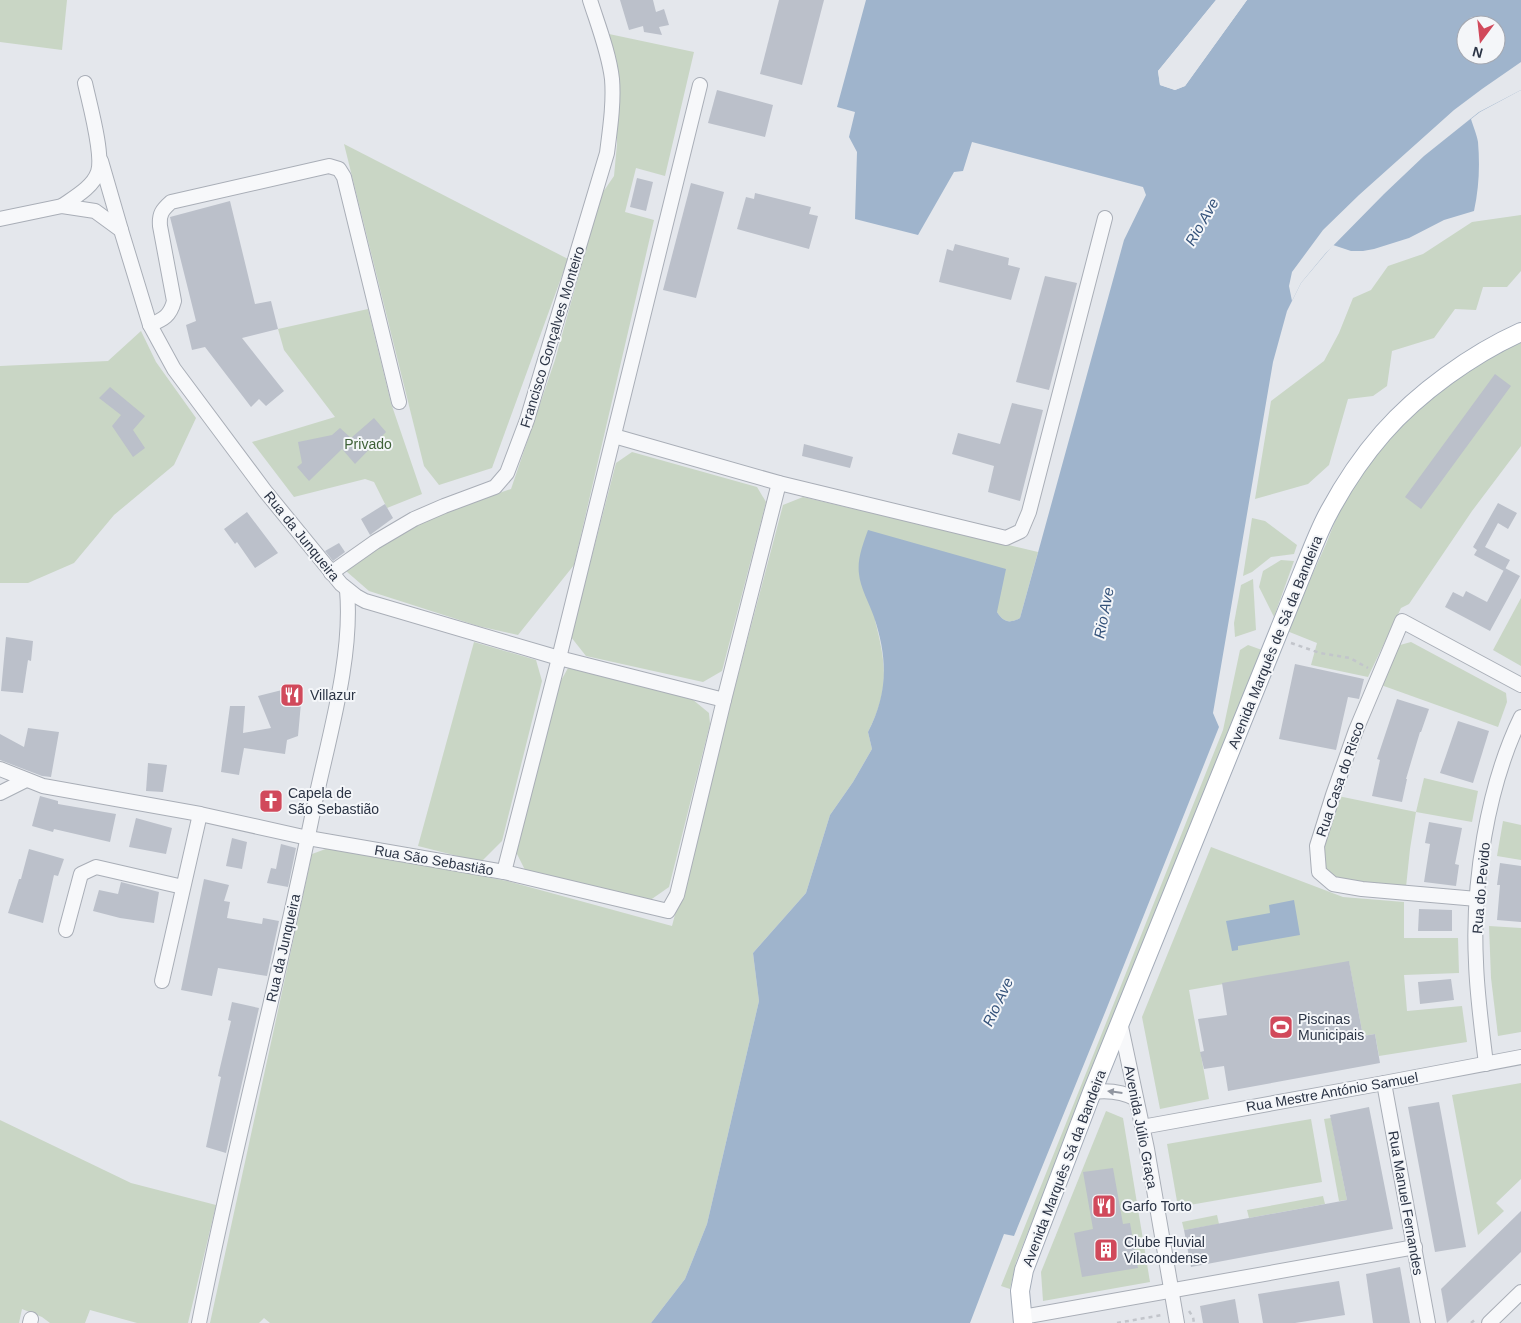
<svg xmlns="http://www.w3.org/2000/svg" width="1521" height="1323" font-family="Helvetica,sans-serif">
	<rect width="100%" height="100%" fill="#e4e7ec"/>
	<g fill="#c9d6c5">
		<polygon points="0,0 67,0 62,50 0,42"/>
		<polygon points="609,34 694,52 665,176 636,168 625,212 654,220 574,565 518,635 478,626 369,591 346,571 394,537 441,513 511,489 555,360 601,195 614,176 617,144 617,94"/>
		<polygon points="344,144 568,259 492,468 439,485 424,466"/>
		<polygon points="1521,215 1521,271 1507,287 1483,287 1476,310 1455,309 1434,338 1392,351 1387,386 1373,396 1348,399 1329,465 1308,484 1255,499 1271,401 1324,361 1339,333 1353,298 1371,290 1388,266 1423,254 1472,222"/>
		<polygon points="368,309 391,403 422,494 387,508 374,482 365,479 294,497 252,442 335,417 284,350 278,329"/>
		<polygon points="141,331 156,362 196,418 174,465 114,515 74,563 28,583 0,583 0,366 108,361"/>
		<path d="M1521,341V446L1472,511L1409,604L1401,608L1368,677L1311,665L1317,643L1287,631C1300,602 1313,573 1326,544C1334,524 1343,501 1355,482C1390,430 1463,365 1521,341Z"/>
		<polygon points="632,452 757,487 766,502 722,671 703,682 586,656 571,637 616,463"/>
		<path d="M803,497L1038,552L1020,618C1010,624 1003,622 997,612L875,620C886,664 890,689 868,732L872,749L853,782L830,815L806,893L753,953L759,1001L707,1224L685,1279L651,1323H270L264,1318L259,1323H210L312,854L331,847L507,881L672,926L783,505Z"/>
		<polygon points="1252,518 1265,521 1297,545 1294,554 1271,557 1252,572 1243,576"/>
		<polygon points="1281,560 1294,561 1274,617 1259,587 1263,571"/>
		<polygon points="1253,579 1256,630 1235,637 1234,623 1241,585"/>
		<polygon points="1521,598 1521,666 1493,650"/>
		<polygon points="474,642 536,660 542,681 502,841 481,862 418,846"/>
		<polygon points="1411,642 1506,693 1507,702 1498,727 1381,685 1400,645"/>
		<polygon points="1248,645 1262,650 1016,1262 1010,1289 1001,1286 1223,730 1240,650"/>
		<polygon points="568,668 692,699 709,713 710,724 669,887 649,901 525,870 515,850 558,686"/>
		<polygon points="1424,778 1478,791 1472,822 1416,812 1410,849 1406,887 1366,884 1337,879 1324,867 1322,848 1338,796 1416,812"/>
		<polygon points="1503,821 1521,825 1521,860 1497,856"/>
		<polygon points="1211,847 1343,897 1404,902 1404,938 1458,938 1459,973 1404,975 1407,1011 1462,1006 1467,1042 1379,1056 1375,1034 1363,1036 1349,962 1189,990 1209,1099 1160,1109 1142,1017"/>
		<polygon points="1489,926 1521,928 1521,1032 1498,1036 1491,978"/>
		<polygon points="1521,1083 1521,1179 1496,1203 1504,1211 1478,1235 1452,1095"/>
		<polygon points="1106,1111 1123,1118 1150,1282 1043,1301 1041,1272"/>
		<polygon points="1331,1118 1347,1200 1339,1201 1324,1119"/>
		<polygon points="1311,1119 1322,1182 1178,1207 1167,1144"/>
		<polygon points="0,1120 131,1183 216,1205 188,1323 137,1323 90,1310 85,1323 50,1323 42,1317 22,1309 19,1323 0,1323"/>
		<polygon points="1323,1196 1325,1204 1249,1218 1247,1210"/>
		<polygon points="1217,1215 1219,1224 1184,1230 1182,1222"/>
	</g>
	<g fill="#9fb4cc" fill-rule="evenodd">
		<path d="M866,0H1216L1158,71L1160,85L1175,90L1185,86L1247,0H1521V90L1480,112L1471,119C1473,126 1477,135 1478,142C1480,166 1479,188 1474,211L1444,220L1409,238L1374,249L1363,251H1351L1333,245L1301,283L1287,311L1273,362L1213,713L1219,727L1106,1010L1014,1236L1004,1234L970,1323H651L685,1279L707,1224L759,1001L753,953L806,893L830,815L853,782L872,749L868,732C888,693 888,659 874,617C870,605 860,587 859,574C857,559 863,544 868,530L1006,569L997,612C1003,622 1010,624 1020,618L1124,240L1146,195L1143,187L972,142L963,171L954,172L918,235L855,219L857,152L849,137L855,112L837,107ZM1466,25H1496V55H1466Z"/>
		<polygon points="1294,900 1300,935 1238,946 1238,950 1232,951 1226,921 1270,913 1269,905"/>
	</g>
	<g fill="#e4e7ec">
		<polygon points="1216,0 1219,0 1160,72 1162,83 1175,87 1183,84 1244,0 1247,0 1185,86 1175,90 1160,85 1158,71"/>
		<polygon points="1521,62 1521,90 1479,112 1424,156 1384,194 1325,254 1301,283 1292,301 1289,286 1292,272 1323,230 1359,195 1454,110 1482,89"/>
	</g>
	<g fill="#bbc0ca">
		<polygon points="620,0 653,0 656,12 664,9 669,25 659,27 662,35 644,32 643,26 629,30"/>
		<polygon points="779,0 824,0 802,85 760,74"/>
		<polygon points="717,90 773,105 765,137 708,123"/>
		<polygon points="637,178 653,182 646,211 630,207"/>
		<polygon points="691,183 724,192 696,298 663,290"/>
		<polygon points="755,193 811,207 809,214 818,216 809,249 737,229 746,197 754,199"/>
		<polygon points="230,201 255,304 271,301 278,329 242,338 284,391 266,406 259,399 251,407 205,347 192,350 186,325 196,321 170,217"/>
		<polygon points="955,244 1009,258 1008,265 1020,268 1011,300 939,282 947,249 953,251"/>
		<polygon points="1045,276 1077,283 1049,390 1016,382"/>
		<polygon points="1495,374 1511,386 1421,509 1405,497"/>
		<polygon points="110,387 145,416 133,430 145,448 133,457 112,426 121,415 99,398"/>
		<polygon points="1012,403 1043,410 1020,501 988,492 994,466 952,454 958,433 1000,444"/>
		<polygon points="374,418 386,432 355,464 342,449 309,481 297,467 302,463 298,442 332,435 340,428 351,438"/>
		<polygon points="804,444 853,457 850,468 802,456"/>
		<polygon points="1498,503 1517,513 1508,529 1498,523 1485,547 1510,560 1504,571 1474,555 1477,550 1473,547"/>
		<polygon points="385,504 393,518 370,535 361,519"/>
		<polygon points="247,512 278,553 255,568 237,542 235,544 224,529"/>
		<polygon points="339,543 345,552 333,561 325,551"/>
		<polygon points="1505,568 1520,576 1490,631 1445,607 1453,592 1463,597 1466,591 1487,602"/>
		<polygon points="6,637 33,641 31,661 28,660 23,693 1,691"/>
		<polygon points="1295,664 1364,679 1359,699 1348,697 1336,750 1279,739"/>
		<polygon points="298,686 302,692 298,736 287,740 285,754 244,748 239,775 221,772 230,706 245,706 243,733 271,728 258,696"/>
		<polygon points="1397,699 1429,709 1421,732 1420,732 1406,779 1407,779 1402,802 1372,796 1380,760 1377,759"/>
		<polygon points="1458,721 1489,731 1473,783 1440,773"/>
		<polygon points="28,728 59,732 51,777 42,776 0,760 0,734 24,747"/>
		<polygon points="148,763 167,765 163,792 146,791"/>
		<polygon points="40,796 58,801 58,804 116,814 110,842 54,829 53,832 32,826"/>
		<polygon points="136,818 172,828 166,854 129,847"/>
		<polygon points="1429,822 1462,828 1455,864 1459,865 1456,886 1424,882 1430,844 1425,843"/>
		<polygon points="232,838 247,842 242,869 226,866"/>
		<polygon points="281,844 296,848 288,887 267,883 271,868 276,869"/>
		<polygon points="29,849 64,859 58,876 54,875 43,923 8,913 19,879 21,879"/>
		<polygon points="1500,863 1521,866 1521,922 1497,920 1500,885 1497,885"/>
		<polygon points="204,879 229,885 224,901 230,902 227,918 262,924 263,918 279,921 267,976 218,968 212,996 181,990"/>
		<polygon points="121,882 159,892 154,923 120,918 93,911 99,890 118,894"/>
		<polygon points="1419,909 1452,910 1452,931 1418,931"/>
		<polygon points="1349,961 1363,1036 1375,1034 1380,1063 1228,1091 1224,1066 1204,1069 1200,1052 1204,1051 1198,1019 1227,1015 1222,983"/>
		<polygon points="1451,979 1454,1000 1420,1004 1418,982"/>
		<polygon points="232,1002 259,1008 226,1153 206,1147 221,1077 218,1076 231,1021 228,1020"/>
		<polygon points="1439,1102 1466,1247 1435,1252 1408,1107"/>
		<polygon points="1369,1107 1393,1229 1191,1267 1184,1230 1347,1200 1330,1115"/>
		<polygon points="1113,1168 1123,1224 1130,1223 1138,1268 1082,1277 1074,1233 1093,1229 1083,1172"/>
		<polygon points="1521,1211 1521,1252 1447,1323 1441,1289"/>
		<polygon points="1400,1267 1410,1323 1373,1323 1366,1274"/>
		<polygon points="1339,1281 1345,1315 1295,1323 1263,1323 1258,1294"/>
		<polygon points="1235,1299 1239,1323 1203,1323 1200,1306"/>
	</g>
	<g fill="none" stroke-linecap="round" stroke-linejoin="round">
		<g stroke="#a9aeb7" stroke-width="16">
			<g id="minor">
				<polyline points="101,161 121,230"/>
				<path d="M62,206C75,197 93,187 98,172C104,155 89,102 85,83"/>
				<polyline points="0,219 62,206 95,211 121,230 150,325 174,369 265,491 341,584 356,596 365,601 559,658 724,700"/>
				<path d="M150,325C164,319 170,316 174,301L160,226C159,214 162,210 171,202L329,166L339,169L344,177L399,402"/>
				<polyline points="614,436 779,483 1006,538 1021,531 1029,512 1105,218"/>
				<path d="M331,573L375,542L414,519L444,506L495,487L507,473L527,420L607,153C610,129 614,103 612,79C609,53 598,25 590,0"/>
				<polyline points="0,769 43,786 200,814 308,838 504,872 668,911 677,895 724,700 779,483"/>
				<polyline points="0,793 26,780"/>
				<polyline points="504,872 559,658 700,85"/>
				<polyline points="1477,899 1362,889 1333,884 1319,872 1317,846 1333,795 1356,730 1402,621 1521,685"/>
				<polyline points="66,930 81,874 96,867 183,887"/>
				<polyline points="162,981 200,814"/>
				<polyline points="1120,1022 1147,1149 1177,1323"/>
				<path d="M1486,1064C1482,1030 1477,996 1476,962C1472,884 1487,787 1521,717"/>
				<polyline points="1384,1083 1428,1323"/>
				<path d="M1092,1092C1108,1090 1122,1091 1136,1099"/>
				<polyline points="1142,1127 1384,1083 1521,1057"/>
				<polyline points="1023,1317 1415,1247"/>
				<polyline points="30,1323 31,1319"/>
				<path d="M199,1323C233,1149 280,977 315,802C329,736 353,657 347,590"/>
				<polyline points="1489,1323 1521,1292"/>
			</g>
		</g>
		<g stroke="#a3abb8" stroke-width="20">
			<path id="major" d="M1023,1323L1020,1291L1024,1270L1092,1092L1306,564C1313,547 1320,528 1329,512C1344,484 1362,457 1383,433C1418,393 1472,354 1521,332"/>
		</g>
		<g stroke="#c2c5cb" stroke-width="2.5" stroke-dasharray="4 4" stroke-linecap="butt">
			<polyline points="1291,643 1320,653 1350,658 1368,668"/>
			<polyline points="1189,1311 1193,1317 1194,1323"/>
			<polyline points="1117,1323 1162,1315"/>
			<polyline points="1471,1323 1477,1318"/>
		</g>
		<use href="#minor" stroke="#f7f8fa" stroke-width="14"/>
		<use href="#major" stroke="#fff" stroke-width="18"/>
	</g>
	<defs><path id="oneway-solid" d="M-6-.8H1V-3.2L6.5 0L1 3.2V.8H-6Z" transform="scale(1.25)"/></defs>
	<use fill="#9196a0" href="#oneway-solid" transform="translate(1115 1092) rotate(-173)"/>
	<defs>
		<g id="restaurant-square" transform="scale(1.25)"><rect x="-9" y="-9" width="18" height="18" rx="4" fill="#d1495b" stroke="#f4f6f9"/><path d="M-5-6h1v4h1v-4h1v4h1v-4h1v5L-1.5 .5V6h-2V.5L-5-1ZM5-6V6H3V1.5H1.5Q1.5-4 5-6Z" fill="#fff"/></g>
		<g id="church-square" transform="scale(1.25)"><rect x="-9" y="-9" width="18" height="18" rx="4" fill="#d1495b" stroke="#f4f6f9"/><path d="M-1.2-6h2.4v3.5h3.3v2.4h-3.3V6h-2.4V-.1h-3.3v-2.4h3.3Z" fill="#fff"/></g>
		<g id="stadium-square" transform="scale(1.25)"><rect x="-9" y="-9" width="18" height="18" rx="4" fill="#d1495b" stroke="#f4f6f9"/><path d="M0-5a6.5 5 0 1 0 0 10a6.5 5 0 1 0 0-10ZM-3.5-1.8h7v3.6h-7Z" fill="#fff"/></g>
		<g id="building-square" transform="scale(1.25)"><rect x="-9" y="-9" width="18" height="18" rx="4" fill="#d1495b" stroke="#f4f6f9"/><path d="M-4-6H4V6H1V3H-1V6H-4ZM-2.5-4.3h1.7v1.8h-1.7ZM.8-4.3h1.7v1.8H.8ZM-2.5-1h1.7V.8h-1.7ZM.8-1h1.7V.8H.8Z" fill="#fff"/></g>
	</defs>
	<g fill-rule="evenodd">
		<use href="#restaurant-square" x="292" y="695"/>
		<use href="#church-square" x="271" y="801"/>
		<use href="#stadium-square" x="1281" y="1027"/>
		<use href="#restaurant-square" x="1104" y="1206"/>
		<use href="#building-square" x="1106" y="1250"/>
	</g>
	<g text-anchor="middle" stroke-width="4" stroke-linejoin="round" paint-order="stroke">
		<g font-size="14" fill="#2b3445" stroke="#f4f6f9">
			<text transform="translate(552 337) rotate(-73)" y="5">Francisco Gonçalves Monteiro</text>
			<text transform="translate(302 536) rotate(51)" y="5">Rua da Junqueira</text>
			<text transform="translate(1275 642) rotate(-68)" y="5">Avenida Marquês de Sá da Bandeira</text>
			<text transform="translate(1340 779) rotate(-71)" y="5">Rua Casa do Risco</text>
			<text transform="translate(434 860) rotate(10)" y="5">Rua São Sebastião</text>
			<text transform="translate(1481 888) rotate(-85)" y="5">Rua do Pevido</text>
			<text transform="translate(283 948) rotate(-77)" y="5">Rua da Junqueira</text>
			<text transform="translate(1332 1092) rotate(-10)" y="5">Rua Mestre António Samuel</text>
			<text transform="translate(1141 1127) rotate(79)" y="5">Avenida Júlio Graça</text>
			<text transform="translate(1064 1168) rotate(-69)" y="5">Avenida Marquês Sá da Bandeira</text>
			<text transform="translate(1406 1203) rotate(80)" y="5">Rua Manuel Fernandes</text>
		</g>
		<g font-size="14" fill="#3f6138" stroke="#f4f6f9">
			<text x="368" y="449">Privado</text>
		</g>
		<g font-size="14" fill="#2b3445" stroke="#f4f6f9" text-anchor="start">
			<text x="310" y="700">Villazur</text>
			<text x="288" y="798">Capela de<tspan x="288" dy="16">São Sebastião</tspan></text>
			<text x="1298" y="1024">Piscinas<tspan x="1298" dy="16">Municipais</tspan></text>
			<text x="1122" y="1211">Garfo Torto</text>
			<text x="1124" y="1247">Clube Fluvial<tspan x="1124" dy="16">Vilacondense</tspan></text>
		</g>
		<g font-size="15" font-style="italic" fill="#34527a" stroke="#f4f6f9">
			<text transform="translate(1202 222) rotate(-60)" y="5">Rio Ave</text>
			<text transform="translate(1104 613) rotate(-79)" y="5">Rio Ave</text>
			<text transform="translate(998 1002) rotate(-65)" y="5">Rio Ave</text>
		</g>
	</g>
	<g transform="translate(1481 40) rotate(195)"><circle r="24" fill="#f4f6f9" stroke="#a4a8b1"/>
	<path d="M0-4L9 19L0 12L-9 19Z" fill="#d1495b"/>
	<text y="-8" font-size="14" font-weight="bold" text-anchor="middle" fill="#2b3445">N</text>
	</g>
</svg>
